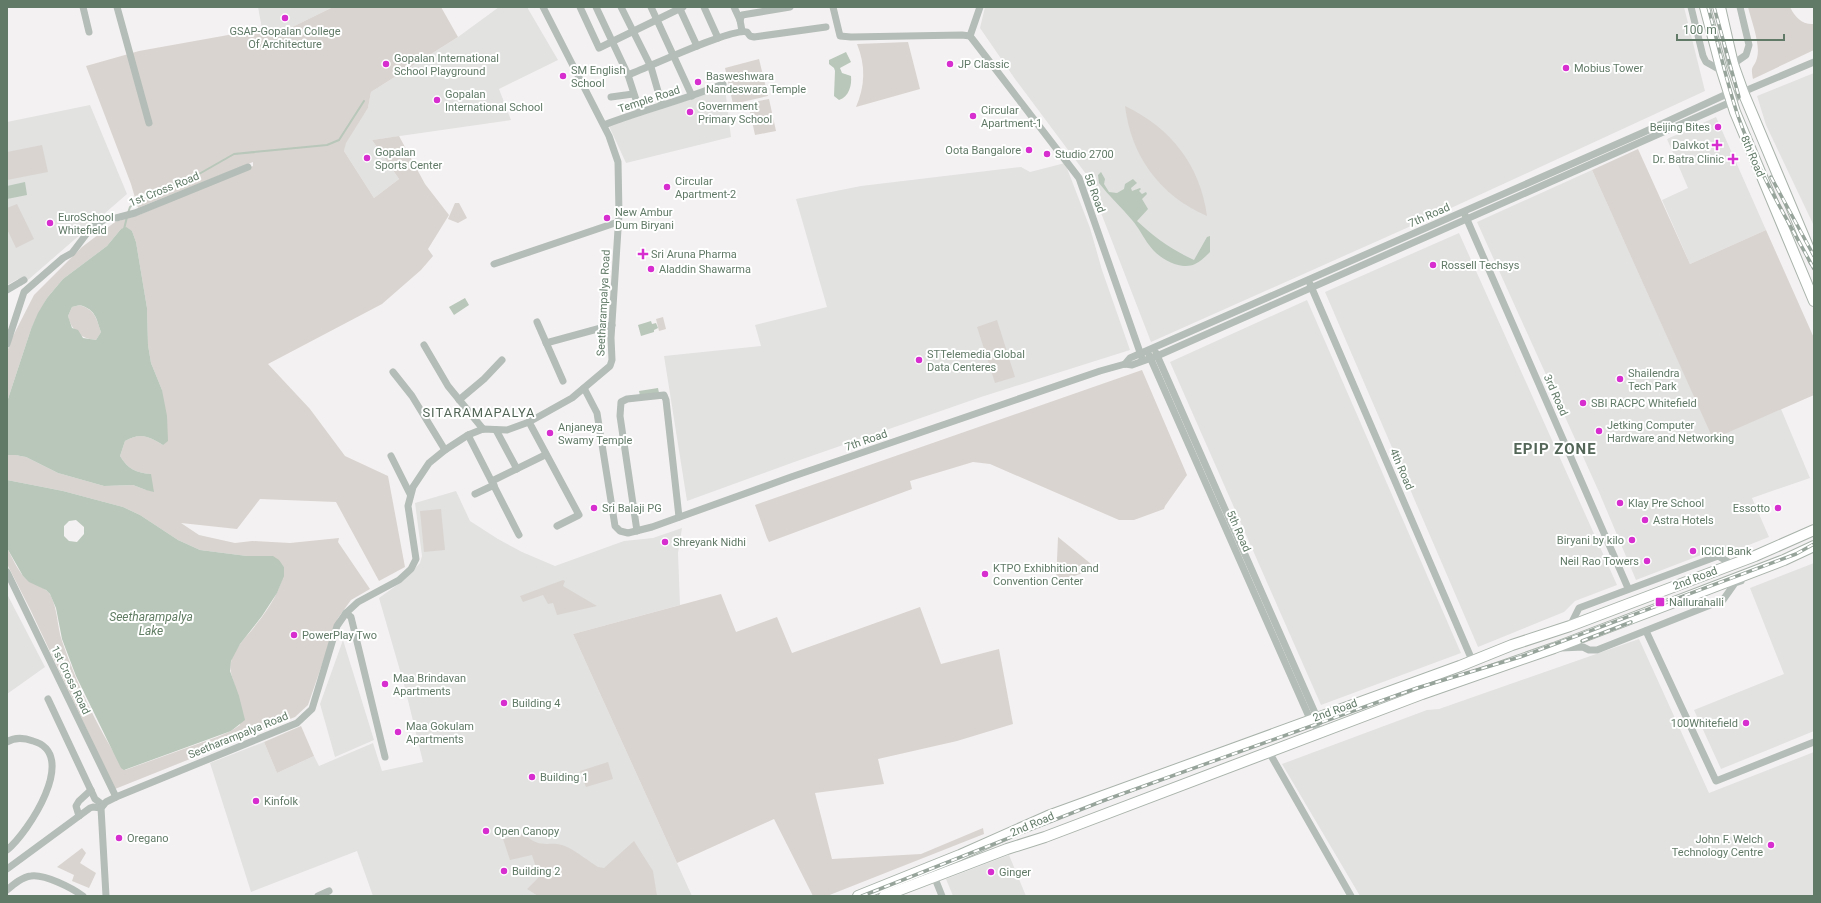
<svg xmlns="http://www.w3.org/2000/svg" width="1821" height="903" font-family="Roboto,sans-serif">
	<rect width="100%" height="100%" fill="#f4f1f2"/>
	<g fill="#e2e2e1">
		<polygon points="258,7 333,7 272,37 262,29"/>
		<polygon points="499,7 527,7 558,60 499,89 511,120 372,140 399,179 374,198 344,151 345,143 368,108 371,92 458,37"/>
		<polygon points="985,7 1684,7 1705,91 1438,214 1151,342 1086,174 1015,79 980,28"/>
		<polygon points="1814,73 1814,226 1766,125 1757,96"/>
		<polygon points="725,88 731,137 626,163 609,126"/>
		<polygon points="90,105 127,194 21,286 18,279 7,285 7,122"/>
		<polygon points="1716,117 1766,230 1690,264 1662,200 1688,188 1667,139"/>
		<polygon points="1065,163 1090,228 1102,270 1130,350 981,397 797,461 687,501 664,356 761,346 755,325 827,307 796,199 861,186 1021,167 1030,172"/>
		<polygon points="1592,170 1713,438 1781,409 1810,478 1752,498 1769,537 1731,552 1722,547 1636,580 1599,492 1477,222"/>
		<polygon points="1459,233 1617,585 1575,601 1564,612 1478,647 1325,292"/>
		<polygon points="1307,300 1461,653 1321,705 1170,362"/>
		<polygon points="456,491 470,521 498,539 522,552 555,566 624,541 653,538 682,528 678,553 680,605 573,634 692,896 373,896 357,851 251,892 210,763 264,742 277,773 314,756 319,766 373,743 382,771 423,762 405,688 379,598 404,580 420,563 422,556 415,503"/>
		<polygon points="1814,563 1814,731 1721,769 1694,710 1784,674 1750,588"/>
		<polygon points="7,594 45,667 7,694"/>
		<polygon points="1639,639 1709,793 1814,752 1814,896 1360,896 1282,764 1427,710 1439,709"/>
		<polygon points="343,640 374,740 335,757 320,704"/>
		<polygon points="1009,855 1026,896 953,896 946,879"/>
	</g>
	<g fill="#d9d4d0">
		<path d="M333,7H441L458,37L371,92L368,108L346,143L344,151L374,198L399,179L372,140L399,136L425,184L449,215L428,249L433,256L421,270L382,304L268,364L310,409L345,456L388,476L405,567L379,581L336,502L260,499L237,529L181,523L199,535L235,543L252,541L290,543L339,538L338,542L370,589L351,600L338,618L308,705L295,717L115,789L30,609L7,564V548C12,557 17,569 24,577C32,585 46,586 51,596C58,611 57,626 62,641C77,685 99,731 125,770L217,737L231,731L240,725C238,711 237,697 234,683C232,676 229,670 231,662C233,651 243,640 251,631C265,614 283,590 284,567L272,556H247L200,550L178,540L140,515L123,507L63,491L7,480V455H15L26,457L58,473L104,486L133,485L146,490L151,474C136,473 128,469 120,456L125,441C141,432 148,436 163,445L162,390L151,363L148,345L147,308L136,242L132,231L121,229L107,246L63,279L47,298L31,329L7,402V352L11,340L34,295L82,247L115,222L139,215L253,166V162L138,208L131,184L86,66L139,51L262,29L272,37Z"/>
		<path d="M1748,7H1790C1795,17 1802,25 1814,24V50L1753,79C1750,64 1754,69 1757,58C1761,45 1751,20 1748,7Z"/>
		<path d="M908,42L920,89L856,107C865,86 866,66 857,44Z"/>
		<polygon points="759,59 768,96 733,104 725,68"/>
		<polygon points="769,99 776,131 755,135 748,103"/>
		<path d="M1125,106C1171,128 1200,165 1207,216C1160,196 1131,156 1125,106Z"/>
		<polygon points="42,145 48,172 7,180 7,152"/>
		<polygon points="1638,149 1690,264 1766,230 1814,338 1814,395 1713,439 1592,170"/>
		<polygon points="455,203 459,203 467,218 458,223 448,219"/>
		<polygon points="17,204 34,239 16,248 7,229 7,208"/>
		<path d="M80,305C96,311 96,318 101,332L96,340C81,339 71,330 68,316L72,307Z"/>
		<polygon points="663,317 666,329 659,331 656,319"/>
		<polygon points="997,320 1015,377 995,383 977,327"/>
		<polygon points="1142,370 1187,475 1165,506 1164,509 1134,520 1119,520 990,464 973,462 910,481 912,489 769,542 767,538 755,505"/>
		<polygon points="441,509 445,550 424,552 420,511"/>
		<polygon points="1058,537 1096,568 1056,583"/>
		<polygon points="563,580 565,581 563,586 597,606 557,615 553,603 548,604 543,595 523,602 520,596"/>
		<polygon points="721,594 736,632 777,617 792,653 920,607 941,664 999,649 1013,724 957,741 878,759 884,784 815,793 832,859 921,854 983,828 984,834 827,896 813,896 774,819 677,863 573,634"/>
		<polygon points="301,726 314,756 277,773 264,742"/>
		<polygon points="608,762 613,779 586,787 580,771"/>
		<path d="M524,834C541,851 550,839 567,847C578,852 588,861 598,867L604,868L634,841L653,871L657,896H538L527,889L539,877L532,855L510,860L503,839Z"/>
		<polygon points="82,848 86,853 80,863 96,873 89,888 72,881 74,875 57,867"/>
	</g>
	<g fill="#b8c7b9" fill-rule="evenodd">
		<path d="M846,52L851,62L840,68L842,73L851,76C852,85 849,97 839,100L834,96L835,71L834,68L829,64V60Z"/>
		<path d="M1101,172L1105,179L1104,184L1109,192L1117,193L1124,189L1125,184L1133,179L1137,183L1131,188L1132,191L1140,188L1141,189L1139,191L1142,194L1146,192L1147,194L1142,199L1148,209L1137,221C1154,237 1172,250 1194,260L1207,237L1210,236V252C1206,256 1201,261 1195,264C1180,271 1158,258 1149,245C1143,237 1139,228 1132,220C1121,207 1109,196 1099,183L1098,175Z"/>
		<polygon points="25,182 27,195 7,199 7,186"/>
		<path d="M126,227L132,231L136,242L147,308L148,345L151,363L162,390L167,416L168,441L163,445C148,436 141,432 125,441L120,456C128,469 136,473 151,474L154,492L146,490L133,485L104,486L58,473L26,457L15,455H7V402L31,329L38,313L47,298L63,279L107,246L121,229ZM80,305C96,310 96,318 101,332L96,340L83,338L78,330L72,328L68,316L72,307Z"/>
		<polygon points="465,298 469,305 454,315 449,307"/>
		<polygon points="651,321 652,324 656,323 658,328 654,330 654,332 641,336 638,325"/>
		<polygon points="658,388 660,398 641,400 639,391"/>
		<path d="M7,480L63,491L123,507L140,515L178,540L200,550L247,556H273L279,560L284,567V576L277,593L262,616L240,644L231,661L230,671L239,696L245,720L231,731L124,770L121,768L76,676L62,639L56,608L50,594L46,590L29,582L23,576L7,548ZM76,520L84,527V534L77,542L69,541L64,536V526L69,521Z"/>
	</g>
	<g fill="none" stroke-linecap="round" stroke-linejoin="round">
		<g stroke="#b8c7b9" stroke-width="2">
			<polyline points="128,213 130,207 148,194 192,178 234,154 327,145 339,140 364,101"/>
			<polyline points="124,229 127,217"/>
		</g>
		<g stroke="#a9b3ab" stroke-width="12">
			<g id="major">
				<polyline points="1705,7 1722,71 1735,112 1814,301"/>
				<polyline points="1720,7 1733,64 1743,92 1814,261"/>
				<polyline points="858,896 960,855 1048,816 1460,666 1512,645 1570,626 1755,556 1814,530"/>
				<polyline points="884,896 1007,849 1045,837 1422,694 1554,648 1784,560 1814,546"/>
			</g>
		</g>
		<g stroke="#b4bdb7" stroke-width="7">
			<polyline points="83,7 89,32"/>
			<polyline points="117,7 149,123"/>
			<polyline points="580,7 599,48 683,7"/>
			<polyline points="596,7 628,75 640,112"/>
			<polyline points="621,7 651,67 662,105"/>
			<polyline points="651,7 692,96"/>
			<polyline points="679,7 697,46"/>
			<polyline points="704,7 718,38"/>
			<polyline points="734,7 740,20 742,31"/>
			<polyline points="833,7 840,36 851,37 962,35 970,36"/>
			<polyline points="1691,7 1703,56 1706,62 1722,71"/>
			<polyline points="740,20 742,15 790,7"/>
			<polyline points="970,36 1079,178 1142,358"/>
			<polyline points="970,36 980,7"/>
			<polyline points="1733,64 1746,55 1749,45 1740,7"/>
			<path d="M628,75C647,68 733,27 747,32L750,36L754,37L826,27"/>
			<polyline points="611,97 633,94"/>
			<path d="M604,125C643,110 684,100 723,84"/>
			<polyline points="1465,215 1628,588"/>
			<polyline points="494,264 618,222"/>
			<polyline points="1310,284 1472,660"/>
			<polyline points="7,290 24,280"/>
			<polyline points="537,322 563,381"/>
			<polyline points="546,343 612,325"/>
			<polyline points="7,344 24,292 63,258 72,253 91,228 107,218 116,218 135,213 248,167"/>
			<polyline points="424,345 448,386 483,429"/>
			<polyline points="1156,353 1319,722"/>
			<polyline points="1149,355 1310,719 1321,733"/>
			<polyline points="1125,364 1130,358 1642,133 1729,93 1733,93"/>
			<polyline points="393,372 412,396 445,450"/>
			<polyline points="584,388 597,413 615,526 620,531 628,533 652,527 791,477 1100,371 1125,364 1132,365 1157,356 1731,102 1743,92 1752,88 1814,62"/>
			<polyline points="459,400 484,379 502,360"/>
			<polyline points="529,422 579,515 557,526"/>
			<polyline points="496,430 517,469"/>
			<polyline points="468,435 519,535"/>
			<polyline points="391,456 410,494"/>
			<polyline points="492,481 545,455"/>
			<polyline points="475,494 494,485"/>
			<polyline points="637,531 620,416 621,402 627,399 664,395 666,400 679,517"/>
			<polyline points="7,572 116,797"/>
			<polyline points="346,613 351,617 385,757"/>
			<polyline points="1570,626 1579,608 1718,556 1732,564"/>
			<polyline points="1646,631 1716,781 1814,742"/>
			<polyline points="1561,648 1583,647 1589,650 1597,650 1723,600 1735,583 1741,581"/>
			<polyline points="48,699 95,799 103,805"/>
			<path d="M7,742C15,737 25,738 33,741C80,754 28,833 7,850"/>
			<polyline points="1269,752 1351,896"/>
			<polyline points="79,816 76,806 79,801 91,790"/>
			<polyline points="7,869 90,808 93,807 101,808"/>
			<polyline points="934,876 942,896"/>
			<path d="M7,890C14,884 22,877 31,876C45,874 72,888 83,896"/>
			<polyline points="106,896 101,808 106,802 116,797 297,723 312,709 337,626 346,613 358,602 399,580 411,569 416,559 408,506 413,487 429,463 445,450 468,435 483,429 507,430 529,422 572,398 610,366 612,360 611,338 619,214 618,162 609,136 543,7"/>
			<polyline points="318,896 329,891"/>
		</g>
		<use href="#major" stroke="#fff" stroke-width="10"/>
		<g stroke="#97a49b" stroke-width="3.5">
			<g id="rail">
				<path d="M1708,7C1718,43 1726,80 1738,116C1757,170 1787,219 1814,269"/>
				<polyline points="1714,7 1739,97"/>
				<polyline points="1771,177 1814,256"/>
				<polyline points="1582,641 1631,622"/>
				<polyline points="862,896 1105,800 1417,688 1520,657 1796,554 1814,544"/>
			</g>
		</g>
		<use href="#rail" stroke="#fff" stroke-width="2" stroke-dasharray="6" stroke-linecap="butt"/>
	</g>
	<g fill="#d72ed0" stroke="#fff" stroke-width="1.5">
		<circle cx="285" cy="18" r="4"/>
		<circle cx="386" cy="64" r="4"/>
		<circle cx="950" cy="64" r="4"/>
		<circle cx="1566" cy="68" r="4"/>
		<circle cx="563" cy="76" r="4"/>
		<circle cx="698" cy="82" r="4"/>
		<circle cx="437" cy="100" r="4"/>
		<circle cx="690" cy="112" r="4"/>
		<circle cx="973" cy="116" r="4"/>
		<circle cx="1718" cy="127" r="4"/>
		<path d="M1715 139h4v4h4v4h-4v4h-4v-4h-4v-4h4z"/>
		<circle cx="1029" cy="150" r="4"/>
		<circle cx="1047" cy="154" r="4"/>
		<circle cx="367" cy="158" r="4"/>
		<path d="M1731 153h4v4h4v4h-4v4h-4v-4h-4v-4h4z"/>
		<circle cx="667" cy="187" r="4"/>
		<circle cx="607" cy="218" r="4"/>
		<circle cx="50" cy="223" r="4"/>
		<path d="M641 248h4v4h4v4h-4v4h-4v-4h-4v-4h4z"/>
		<circle cx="1433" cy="265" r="4"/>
		<circle cx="651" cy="269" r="4"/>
		<circle cx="919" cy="360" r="4"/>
		<circle cx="1620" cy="379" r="4"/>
		<circle cx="1583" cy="403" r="4"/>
		<circle cx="1599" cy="431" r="4"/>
		<circle cx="550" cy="433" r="4"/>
		<circle cx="1620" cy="503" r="4"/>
		<circle cx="594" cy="508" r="4"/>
		<circle cx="1778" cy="508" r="4"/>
		<circle cx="1645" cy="520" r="4"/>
		<circle cx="1632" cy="540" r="4"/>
		<circle cx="665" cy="542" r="4"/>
		<circle cx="1693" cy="551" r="4"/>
		<circle cx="1647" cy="561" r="4"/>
		<circle cx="985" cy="574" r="4"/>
		<rect x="1655" y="597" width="10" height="10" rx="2"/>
		<circle cx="294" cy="635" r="4"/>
		<circle cx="385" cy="684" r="4"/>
		<circle cx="504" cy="703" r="4"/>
		<circle cx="1746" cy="723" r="4"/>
		<circle cx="398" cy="732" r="4"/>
		<circle cx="532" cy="777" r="4"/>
		<circle cx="256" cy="801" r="4"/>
		<circle cx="486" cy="831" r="4"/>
		<circle cx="119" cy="838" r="4"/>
		<circle cx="1771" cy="845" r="4"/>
		<circle cx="504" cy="871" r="4"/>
		<circle cx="991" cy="872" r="4"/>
	</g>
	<g text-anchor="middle" stroke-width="4" stroke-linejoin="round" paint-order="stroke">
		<g font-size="11" fill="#617a67" stroke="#fff" text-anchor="start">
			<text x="285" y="35" text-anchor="middle">GSAP-Gopalan College<tspan x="285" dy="13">Of Architecture</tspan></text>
			<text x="394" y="62">Gopalan International<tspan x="394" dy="13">School Playground</tspan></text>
			<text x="958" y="68">JP Classic</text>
			<text x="1574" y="72">Mobius Tower</text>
			<text x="571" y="74">SM English<tspan x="571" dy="13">School</tspan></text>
			<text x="706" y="80">Basweshwara<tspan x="706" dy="13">Nandeswara Temple</tspan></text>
			<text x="445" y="98">Gopalan<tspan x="445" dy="13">International School</tspan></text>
			<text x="698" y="110">Government<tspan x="698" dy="13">Primary School</tspan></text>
			<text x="981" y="114">Circular<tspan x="981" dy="13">Apartment-1</tspan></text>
			<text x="1710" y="131" text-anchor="end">Beijing Bites</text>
			<text x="1709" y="149" text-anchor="end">Dalvkot</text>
			<text x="1021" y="154" text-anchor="end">Oota Bangalore</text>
			<text x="375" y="156">Gopalan<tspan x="375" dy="13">Sports Center</tspan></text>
			<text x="1055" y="158">Studio 2700</text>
			<text x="1724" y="163" text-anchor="end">Dr. Batra Clinic</text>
			<text x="675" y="185">Circular<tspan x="675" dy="13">Apartment-2</tspan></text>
			<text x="615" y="216">New Ambur<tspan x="615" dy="13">Dum Biryani</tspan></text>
			<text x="58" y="221">EuroSchool<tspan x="58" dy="13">Whitefield</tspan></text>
			<text x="651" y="258">Sri Aruna Pharma</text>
			<text x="1441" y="269">Rossell Techsys</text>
			<text x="659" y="273">Aladdin Shawarma</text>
			<text x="927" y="358">STTelemedia Global<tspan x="927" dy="13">Data Centeres</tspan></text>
			<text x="1628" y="377">Shailendra<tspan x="1628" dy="13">Tech Park</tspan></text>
			<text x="1591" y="407">SBI RACPC Whitefield</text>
			<text x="1607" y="429">Jetking Computer<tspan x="1607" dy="13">Hardware and Networking</tspan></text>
			<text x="558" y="431">Anjaneya<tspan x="558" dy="13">Swamy Temple</tspan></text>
			<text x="1628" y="507">Klay Pre School</text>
			<text x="602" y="512">Sri Balaji PG</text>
			<text x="1770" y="512" text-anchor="end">Essotto</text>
			<text x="1653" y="524">Astra Hotels</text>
			<text x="1624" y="544" text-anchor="end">Biryani by kilo</text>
			<text x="673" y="546">Shreyank Nidhi</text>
			<text x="1701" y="555">ICICI Bank</text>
			<text x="1639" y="565" text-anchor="end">Neil Rao Towers</text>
			<text x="993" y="572">KTPO Exhibhition and<tspan x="993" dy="13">Convention Center</tspan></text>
			<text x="1669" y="606">Nallurahalli</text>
			<text x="302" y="639">PowerPlay Two</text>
			<text x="393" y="682">Maa Brindavan<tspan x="393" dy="13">Apartments</tspan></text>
			<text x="512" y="707">Building 4</text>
			<text x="1738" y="727" text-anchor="end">100Whitefield</text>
			<text x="406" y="730">Maa Gokulam<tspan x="406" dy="13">Apartments</tspan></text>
			<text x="540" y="781">Building 1</text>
			<text x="264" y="805">Kinfolk</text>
			<text x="494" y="835">Open Canopy</text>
			<text x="127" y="842">Oregano</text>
			<text x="1763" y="843" text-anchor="end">John F. Welch<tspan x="1763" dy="13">Technology Centre</tspan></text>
			<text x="512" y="875">Building 2</text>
			<text x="999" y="876">Ginger</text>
		</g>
		<g font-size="11" fill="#617a67" stroke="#fff">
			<text transform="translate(649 99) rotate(-18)" y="4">Temple Road</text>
			<text transform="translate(1753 156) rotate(67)" y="4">8th Road</text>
			<text transform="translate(164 189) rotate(-22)" y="4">1st Cross Road</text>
			<text transform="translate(1095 193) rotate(70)" y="4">5B Road</text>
			<text transform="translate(1429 215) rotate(-24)" y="4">7th Road</text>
			<text transform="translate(603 303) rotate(-87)" y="4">Seetharampalya Road</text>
			<text transform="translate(1556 395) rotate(66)" y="4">3rd Road</text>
			<text transform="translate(866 440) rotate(-19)" y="4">7th Road</text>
			<text transform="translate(1402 469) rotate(67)" y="4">4th Road</text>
			<text transform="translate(1239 531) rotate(66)" y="4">5th Road</text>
			<text transform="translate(1695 578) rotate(-21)" y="4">2nd Road</text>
			<text transform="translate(71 680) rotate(64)" y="4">1st Cross Road</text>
			<text transform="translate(1335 710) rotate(-20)" y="4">2nd Road</text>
			<text transform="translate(238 735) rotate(-22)" y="4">Seetharampalya Road</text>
			<text transform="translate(1032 824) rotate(-23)" y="4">2nd Road</text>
		</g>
		<g font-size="12" font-style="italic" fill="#617d63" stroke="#fff">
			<text x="151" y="621">Seetharampalya<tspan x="151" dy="14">Lake</tspan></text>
		</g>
		<g font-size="13" letter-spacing="1" fill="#536657" stroke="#fff">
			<text x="479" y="417">SITARAMAPALYA</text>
		</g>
		<g font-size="15" font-weight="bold" letter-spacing="1" fill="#536657" stroke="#fff">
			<text x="1555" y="454">EPIP ZONE</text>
		</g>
	</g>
	<rect width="1821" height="903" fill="none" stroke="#617a67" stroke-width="16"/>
	<path d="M1677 34v6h107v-6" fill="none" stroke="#617a67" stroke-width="2"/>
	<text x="1683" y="34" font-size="12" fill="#617a67" stroke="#ffffff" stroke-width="3" paint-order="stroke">100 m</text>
</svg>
